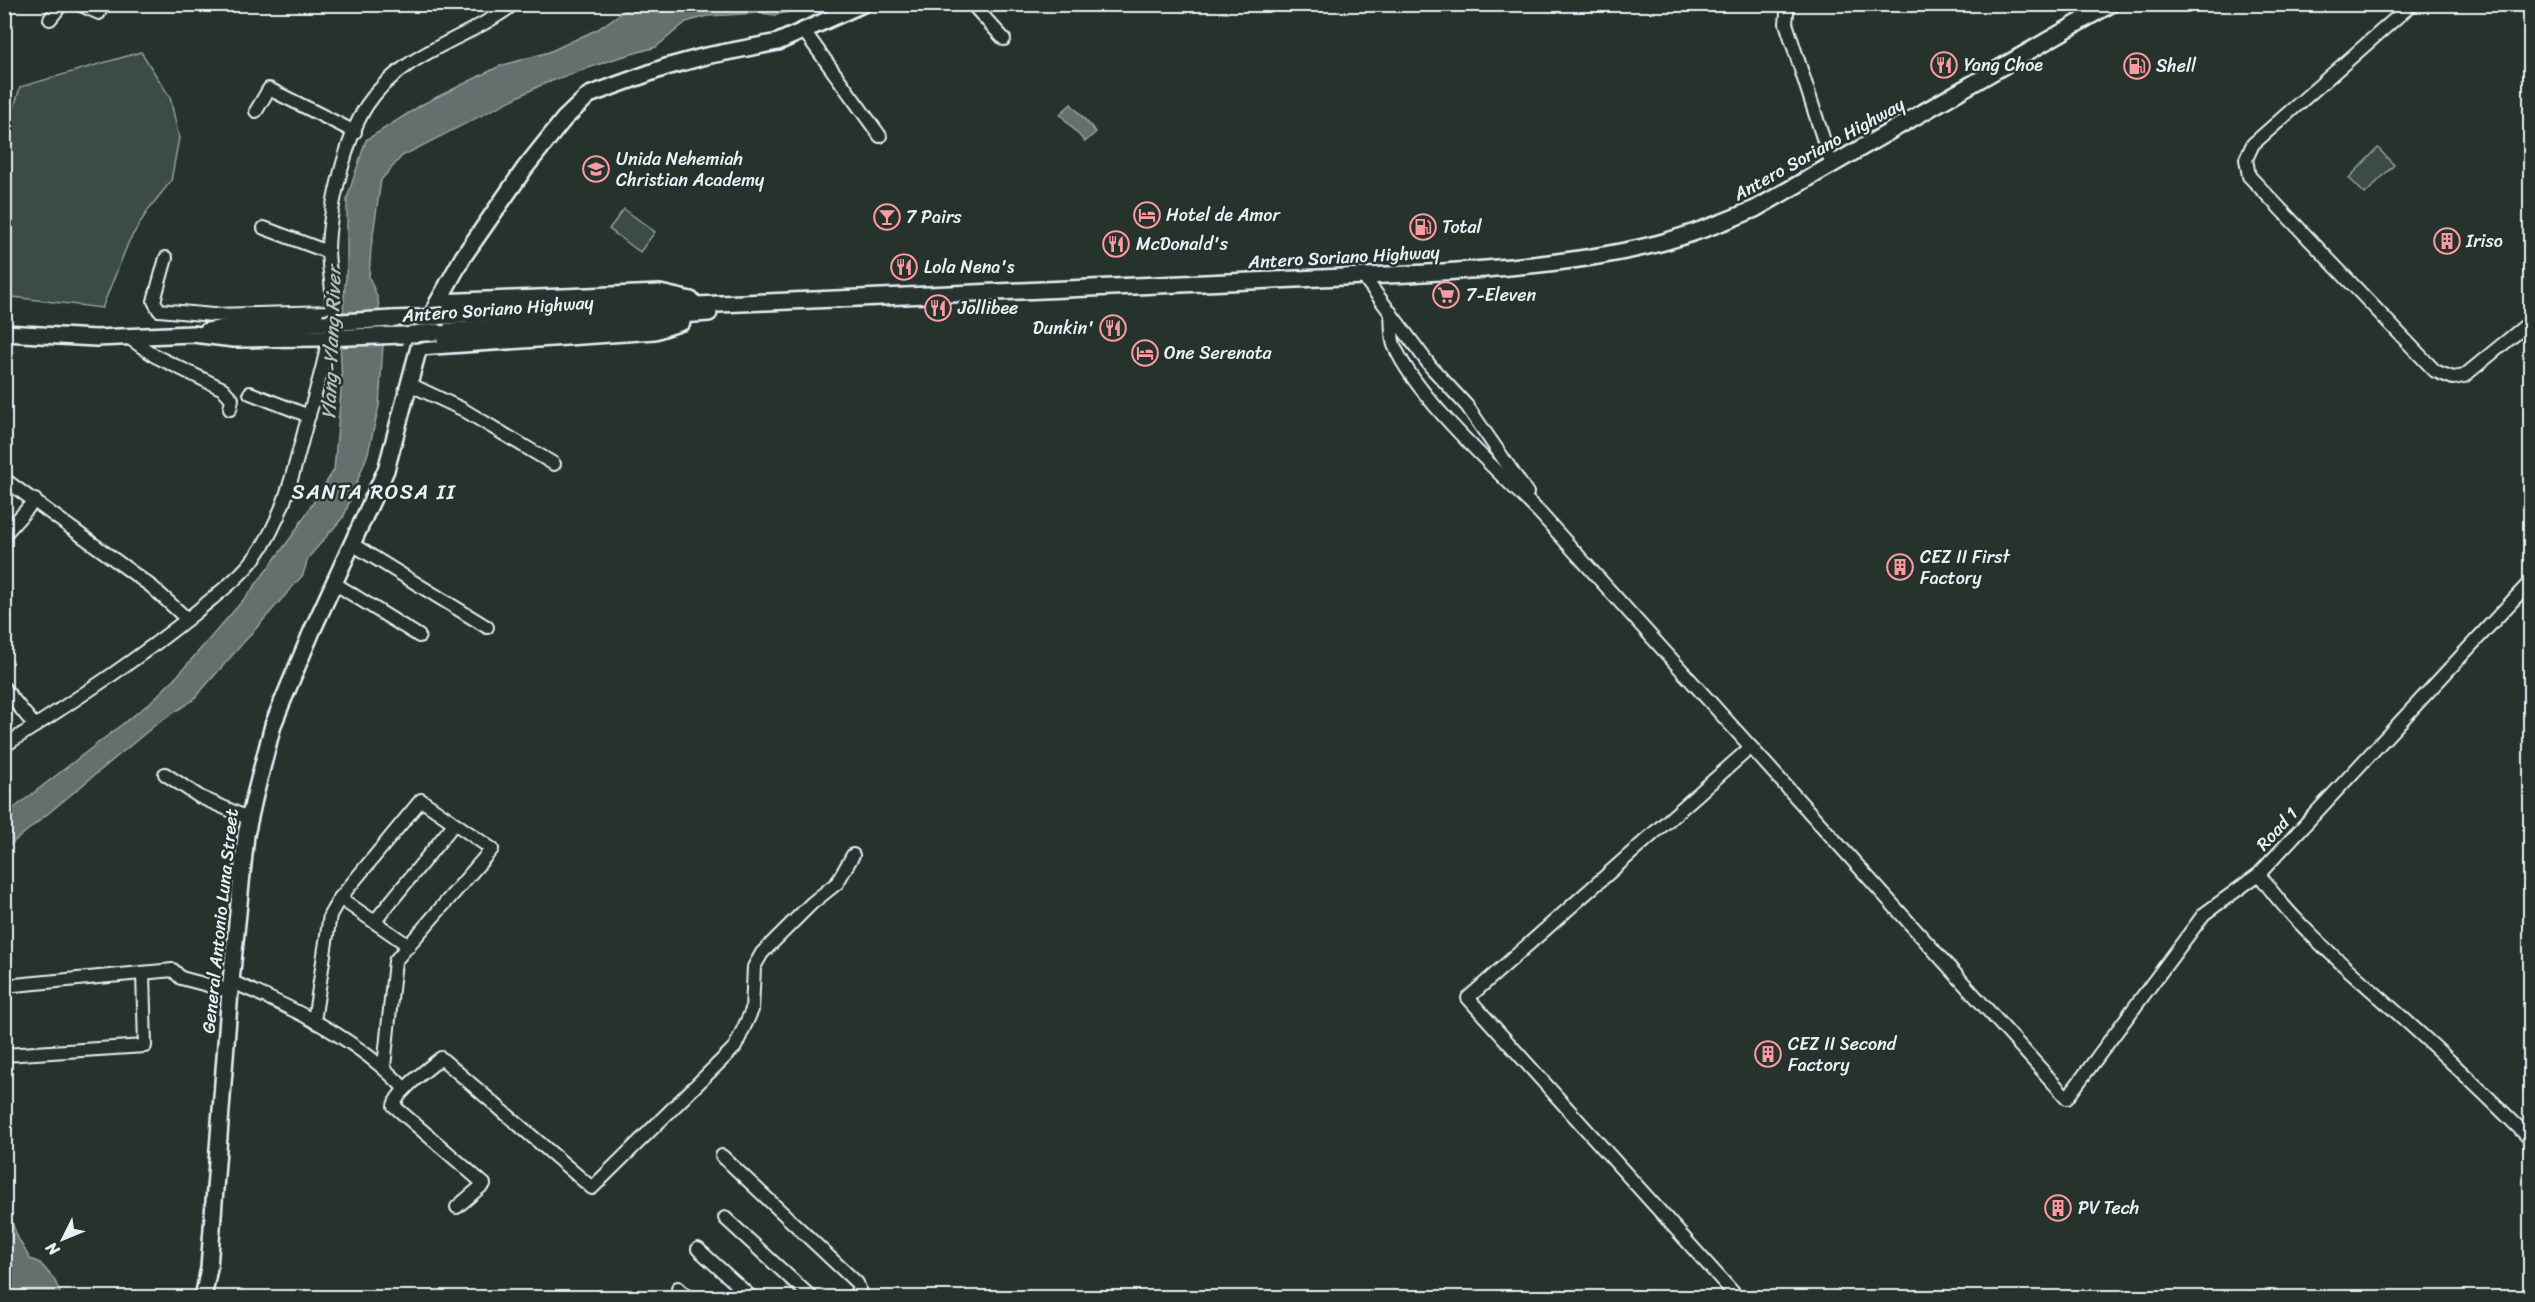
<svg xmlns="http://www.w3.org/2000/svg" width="2535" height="1302" font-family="Sriracha,sans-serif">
	<rect width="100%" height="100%" fill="#26332d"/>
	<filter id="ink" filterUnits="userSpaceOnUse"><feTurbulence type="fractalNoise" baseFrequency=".0167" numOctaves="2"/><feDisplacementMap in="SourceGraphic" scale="12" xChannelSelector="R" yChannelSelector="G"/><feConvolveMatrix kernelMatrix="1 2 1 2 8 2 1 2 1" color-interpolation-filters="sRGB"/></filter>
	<g filter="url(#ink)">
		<g fill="#3e4b47" stroke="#939ea0" stroke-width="1.5">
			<polygon points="141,52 170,97 179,138 171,181 148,210 129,241 102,308 5,296 5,140 20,87"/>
			<polygon points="2378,148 2394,165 2365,194 2349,178"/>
			<polygon points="624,209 655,232 640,252 609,229"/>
		</g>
		<g fill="#636f6d" stroke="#98a3a5" stroke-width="1.5">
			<polygon points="633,5 817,5 775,15 760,13 707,16 686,22 656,47 614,59 543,84 402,156 381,180 371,248 369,277 378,299 383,344 379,406 368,453 344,516 308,558 303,575 193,700 154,726 5,849 5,815 151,702 178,675 251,591 292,536 334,470 342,381 340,343 347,264 347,198 366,140 423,104 500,66 549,52 598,29"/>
			<polygon points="1071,104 1096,132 1085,142 1060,114"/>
			<polygon points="5,1205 18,1238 30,1259 40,1263 54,1279 62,1297 21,1297 5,1280"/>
		</g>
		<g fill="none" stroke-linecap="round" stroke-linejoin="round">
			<g stroke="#e8f1f8" stroke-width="16">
				<g id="minor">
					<polyline points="78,4 99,13 102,4"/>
					<polyline points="972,4 1004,39"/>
					<polyline points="1788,4 1786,23 1832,166"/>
					<polyline points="2412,4 2253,144 2246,159 2249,176 2435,371 2453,378 2464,376 2530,322"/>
					<polyline points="50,19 62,4"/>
					<polyline points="804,31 880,136"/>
					<polyline points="256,111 269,89 355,132"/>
					<polyline points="264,228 328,252"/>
					<polyline points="166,258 154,301 159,310 213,315 331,312"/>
					<polyline points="1363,276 1431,367 1467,406 1527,493"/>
					<path d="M1391,313C1392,323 1391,337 1394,345C1416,398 1498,471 1539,512L2067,1098L2204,914L2259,874L2530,582"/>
					<polyline points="128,337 155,356 223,389 232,399 230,409"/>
					<polyline points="409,384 462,409 554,464"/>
					<polyline points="250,393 309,416"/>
					<polyline points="4,479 152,587 187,619"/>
					<polyline points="4,535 35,500"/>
					<polyline points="352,544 487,627"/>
					<polyline points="334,583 419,636"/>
					<polyline points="4,688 35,726"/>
					<path d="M4,746C70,703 135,662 196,612C216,595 240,578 256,556C284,518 294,469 306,425C318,384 331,345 332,302C333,284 328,267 328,249C329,210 346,137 367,105C402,52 467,40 514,4"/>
					<polyline points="165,774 200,797 250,819"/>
					<path d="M2259,874C2295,926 2347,968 2394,1010C2441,1052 2486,1094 2530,1139"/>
					<polyline points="340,898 409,946"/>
					<polyline points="375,921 454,824"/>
					<path d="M232,982C294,1008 359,1040 405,1089"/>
					<polyline points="4,986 173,970 181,978 230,991"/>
					<polyline points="314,1021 330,915 340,898 421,800 492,849 395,961 384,1067"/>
					<polyline points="4,1055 145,1046 143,973"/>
					<polyline points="722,1156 857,1283 859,1289 853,1298"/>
					<path d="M457,1207L484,1184L394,1106C396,1092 430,1067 441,1058L592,1188L735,1047L752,1010L754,967L762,953L812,903L837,883L853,855"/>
					<polyline points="725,1218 812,1298"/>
					<polyline points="698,1249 752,1298"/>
					<polyline points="678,1288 688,1298"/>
					<polyline points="1738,1298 1468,998 1751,747"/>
				</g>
			</g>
			<g stroke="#e8f1f8" stroke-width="20">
				<g id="major">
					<polyline points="438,302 660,293 691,300"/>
					<path d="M444,316L1410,274C1493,269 1579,264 1660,243C1693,234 1724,222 1755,209L2111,4"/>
					<polyline points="392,319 420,318"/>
					<polyline points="207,331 234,326 323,323"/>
					<polyline points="437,332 709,313"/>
					<polyline points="4,333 96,338 193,334 234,339 323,338"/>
					<polyline points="419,347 655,331 682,322"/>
					<polyline points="203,1298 209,1268 230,991 246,835 254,799 273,725 281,705 312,631 386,470 419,347 438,302 463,257 525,168 564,119 589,95 666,67 706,56 778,42 863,4"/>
				</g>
			</g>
			<use href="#minor" stroke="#26332d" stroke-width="12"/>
			<use href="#major" stroke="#26332d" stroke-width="15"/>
			<g stroke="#e8f1f8" stroke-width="20" stroke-linecap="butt">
				<g id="major-bridge">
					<polyline points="420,318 444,316"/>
					<polyline points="323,323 392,319"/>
					<polyline points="412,334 437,332"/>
					<polyline points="323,338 403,335"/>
				</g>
			</g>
			<use href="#major-bridge" stroke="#26332d" stroke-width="15"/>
		</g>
	</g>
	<defs>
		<g id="restaurant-ring" transform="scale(1.35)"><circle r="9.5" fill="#26332d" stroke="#ff9aa2" stroke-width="1.5"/><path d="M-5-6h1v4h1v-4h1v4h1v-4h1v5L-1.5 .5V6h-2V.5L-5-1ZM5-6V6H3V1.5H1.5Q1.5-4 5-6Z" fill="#ff9aa2"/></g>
		<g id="fuel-ring" transform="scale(1.35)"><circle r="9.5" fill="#26332d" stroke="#ff9aa2" stroke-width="1.5"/><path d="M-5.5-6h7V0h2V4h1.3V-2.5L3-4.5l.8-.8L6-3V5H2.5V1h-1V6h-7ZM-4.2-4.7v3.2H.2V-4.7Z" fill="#ff9aa2"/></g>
		<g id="school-ring" transform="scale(1.35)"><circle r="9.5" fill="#26332d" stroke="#ff9aa2" stroke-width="1.5"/><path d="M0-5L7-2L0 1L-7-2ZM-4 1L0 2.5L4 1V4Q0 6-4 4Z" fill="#ff9aa2"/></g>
		<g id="hotel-ring" transform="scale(1.35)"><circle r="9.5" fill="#26332d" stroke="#ff9aa2" stroke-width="1.5"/><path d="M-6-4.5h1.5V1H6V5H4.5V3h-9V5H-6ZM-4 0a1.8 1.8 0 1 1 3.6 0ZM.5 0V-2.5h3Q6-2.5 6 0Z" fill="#ff9aa2"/></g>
		<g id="bar-ring" transform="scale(1.35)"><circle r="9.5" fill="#26332d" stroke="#ff9aa2" stroke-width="1.5"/><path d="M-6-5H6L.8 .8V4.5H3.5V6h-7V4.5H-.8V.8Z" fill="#ff9aa2"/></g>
		<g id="building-ring" transform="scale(1.35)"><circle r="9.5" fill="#26332d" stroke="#ff9aa2" stroke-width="1.5"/><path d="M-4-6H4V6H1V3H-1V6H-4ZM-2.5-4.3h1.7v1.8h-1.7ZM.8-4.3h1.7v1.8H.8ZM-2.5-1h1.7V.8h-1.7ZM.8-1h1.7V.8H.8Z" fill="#ff9aa2"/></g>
		<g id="supermarket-ring" transform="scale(1.35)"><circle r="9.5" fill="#26332d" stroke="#ff9aa2" stroke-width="1.5"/><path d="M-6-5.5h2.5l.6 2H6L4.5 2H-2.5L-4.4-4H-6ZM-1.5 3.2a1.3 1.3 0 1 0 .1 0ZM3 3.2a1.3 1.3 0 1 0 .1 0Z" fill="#ff9aa2"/></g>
	</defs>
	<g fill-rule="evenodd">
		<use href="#restaurant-ring" x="1944" y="65"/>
		<use href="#fuel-ring" x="2137" y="66"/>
		<use href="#school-ring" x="596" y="169"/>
		<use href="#hotel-ring" x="1147" y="215"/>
		<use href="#bar-ring" x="887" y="217"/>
		<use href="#fuel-ring" x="1423" y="227"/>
		<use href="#building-ring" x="2447" y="241"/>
		<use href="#restaurant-ring" x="1116" y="244"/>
		<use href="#restaurant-ring" x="904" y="267"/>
		<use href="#supermarket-ring" x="1446" y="295"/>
		<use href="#restaurant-ring" x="938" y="308"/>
		<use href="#restaurant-ring" x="1113" y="328"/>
		<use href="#hotel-ring" x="1145" y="353"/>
		<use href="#building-ring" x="1900" y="567"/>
		<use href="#building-ring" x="1768" y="1054"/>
		<use href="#building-ring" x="2058" y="1208"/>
	</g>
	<g text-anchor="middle" stroke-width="5" stroke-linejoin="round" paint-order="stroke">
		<g font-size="18" fill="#e8f1f8" stroke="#26332d" text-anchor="start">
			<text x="1964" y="71">Yang Choe</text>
			<text x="2156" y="72">Shell</text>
			<text x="616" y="165">Unida Nehemiah<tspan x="616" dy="21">Christian Academy</tspan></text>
			<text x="1166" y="221">Hotel de Amor</text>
			<text x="906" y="223">7 Pairs</text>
			<text x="1442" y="233">Total</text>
			<text x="2466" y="247">Iriso</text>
			<text x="1136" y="250">McDonald's</text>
			<text x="924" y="273">Lola Nena's</text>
			<text x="1466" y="301">7-Eleven</text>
			<text x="958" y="314">Jollibee</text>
			<text x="1094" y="334" text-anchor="end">Dunkin'</text>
			<text x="1164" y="359">One Serenata</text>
			<text x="1920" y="563">CEZ II First<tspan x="1920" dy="21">Factory</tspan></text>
			<text x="1788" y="1050">CEZ II Second<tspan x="1788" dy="21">Factory</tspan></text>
			<text x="2078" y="1214">PV Tech</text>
		</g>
		<g font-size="18" fill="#e8f1f8" stroke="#26332d">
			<text transform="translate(1819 149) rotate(-29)" y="6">Antero Soriano Highway</text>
			<text transform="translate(1344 257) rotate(-3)" y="6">Antero Soriano Highway</text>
			<text transform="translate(498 309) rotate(-4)" y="6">Antero Soriano Highway</text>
			<text transform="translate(2277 829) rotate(-47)" y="6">Road 1</text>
			<text transform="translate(220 921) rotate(-84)" y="6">General Antonio Luna Street</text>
		</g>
		<g font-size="20" font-style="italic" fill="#b3bdc0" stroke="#26332d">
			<text transform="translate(331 343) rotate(-88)" y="7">Ylang-Ylang River</text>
		</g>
		<g font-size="21" letter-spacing="1.5" fill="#e8f1f8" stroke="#26332d">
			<text x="374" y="499">SANTA ROSA II</text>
		</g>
	</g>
	<rect width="2535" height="1302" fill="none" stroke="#26332d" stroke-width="24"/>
	<rect x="12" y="12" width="2511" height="1278" fill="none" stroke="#e8f1f8" stroke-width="2" filter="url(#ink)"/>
	<g transform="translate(63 1239) rotate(227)" stroke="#26332d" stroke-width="4.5" paint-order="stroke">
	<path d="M0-4.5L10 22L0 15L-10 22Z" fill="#e8f1f8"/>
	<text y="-9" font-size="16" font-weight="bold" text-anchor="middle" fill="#e8f1f8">N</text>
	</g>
</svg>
